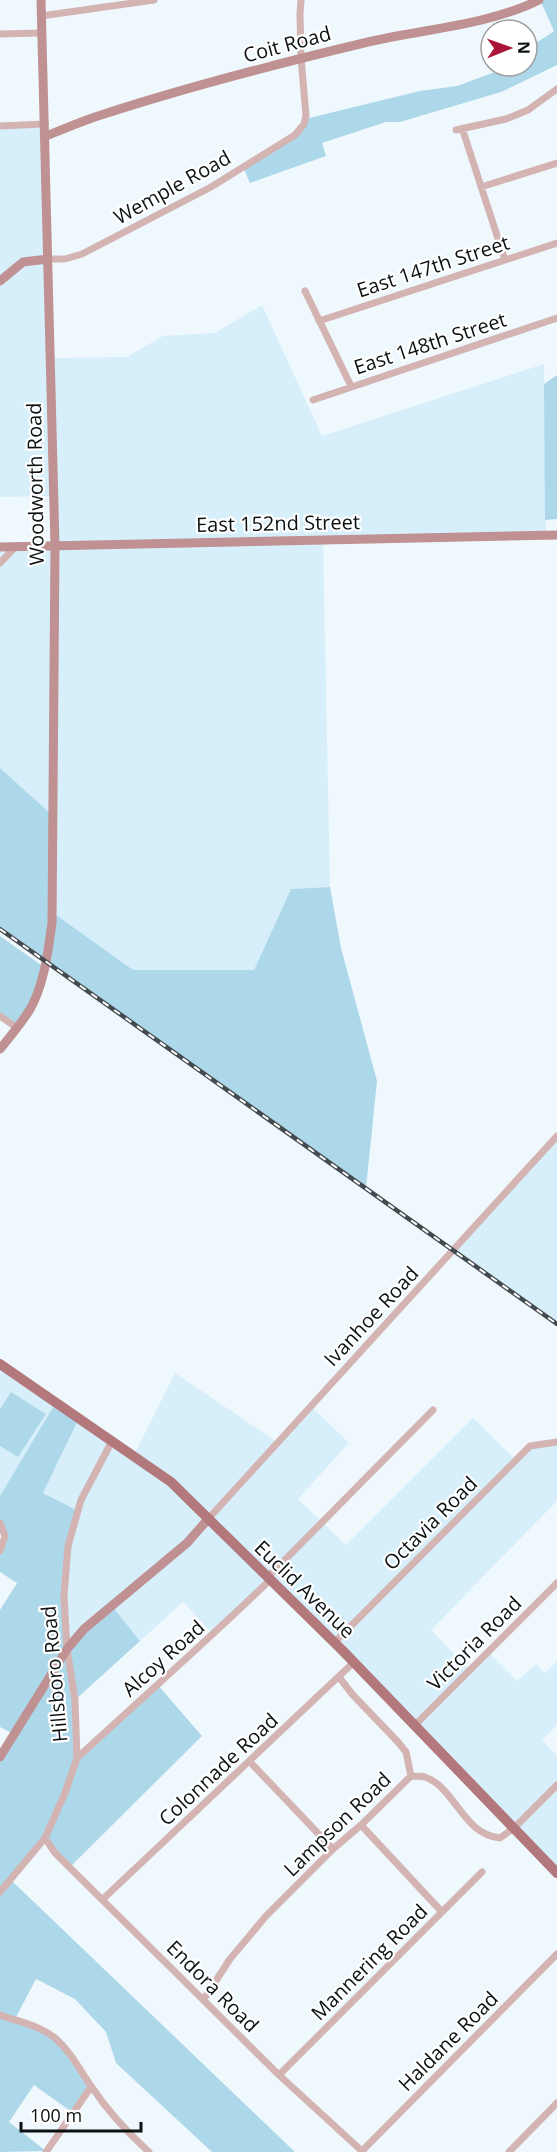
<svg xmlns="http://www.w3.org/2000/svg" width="557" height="2152" font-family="'Open Sans',sans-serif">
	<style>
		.built { fill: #d6effa }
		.green { fill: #add8ea }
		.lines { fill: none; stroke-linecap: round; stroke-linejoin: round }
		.street { stroke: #d4b3b3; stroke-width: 7 }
		.secondary { stroke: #c09192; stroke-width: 9 }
		.primary { stroke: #b2787b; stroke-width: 10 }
		.rail-casing { stroke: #444b4e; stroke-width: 4.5 }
		.rail { stroke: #fff; stroke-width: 2; stroke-dasharray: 7; stroke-linecap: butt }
		.labels { text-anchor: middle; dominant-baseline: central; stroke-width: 4.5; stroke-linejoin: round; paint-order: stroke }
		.street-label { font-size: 20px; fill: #0c1214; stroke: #fff }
	</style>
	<rect width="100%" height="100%" fill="#eff9fd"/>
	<path class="built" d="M 45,124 L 51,358 L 127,357 L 163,336 L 215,333 L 262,305 L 322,436 L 544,364 L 546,535 L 323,541 L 330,887 L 291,889 L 254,970 L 133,970 L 52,912 L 51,814 L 0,768 L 0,547 L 55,546 L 54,496 L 0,497 L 0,126 Z
		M 557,1136 L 557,1324 L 454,1250 Z
		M 0,1364 L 56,1402 L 0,1496 Z
		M 175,1373 L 277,1442 L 311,1406 L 349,1443 L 298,1499 L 346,1545 L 473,1418 L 516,1460 L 530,1446 L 557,1442 L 557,1501 L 431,1630 L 470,1670 L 488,1652 L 517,1681 L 536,1664 L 545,1673 L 557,1661 L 557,1725 L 542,1740 L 557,1756 L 557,1873 L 270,1581 L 214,1635 L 183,1602 L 140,1641 L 112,1606 L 67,1649 L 43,1493 L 79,1418 L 134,1455 Z"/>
	<path class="green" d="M 540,0 L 557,0 L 557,65 L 501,92 L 400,122 L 386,122 L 322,143 L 326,156 L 250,183 L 243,167 L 295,135 L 305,119 L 420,91 L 457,86 L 495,72 L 503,66 L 527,66 L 527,49 L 554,31 Z
		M 557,375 L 557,519 L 545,520 L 544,384 Z
		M 0,768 L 51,814 L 52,912 L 133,970 L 254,970 L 291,889 L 330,887 L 341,948 L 377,1081 L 366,1188 L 0,929 Z
		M 0,936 L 44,967 L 39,988 L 17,1028 L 0,1016 Z
		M 11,1392 L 46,1414 L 18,1457 L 0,1446 L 0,1409 Z
		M 56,1402 L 79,1418 L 43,1493 L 78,1511 L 68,1546 L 64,1596 L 67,1648 L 112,1606 L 140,1641 L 75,1700 L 77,1757 L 157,1684 L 202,1736 L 70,1867 L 45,1838 L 11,1880 L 295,2152 L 212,2152 L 116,2063 L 106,2032 L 75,1999 L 36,1979 L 15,2019 L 54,2038 L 91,2087 L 73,2113 L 34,2085 L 9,2122 L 46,2151 L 0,2152 L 0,1757 L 14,1734 L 0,1727 L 0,1610 L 17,1583 L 0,1572 L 0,1551 L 3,1543 L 0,1523 L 0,1496 Z"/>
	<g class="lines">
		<path class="street" d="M 41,16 L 154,0
			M 0,34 L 42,33
			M 0,126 L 45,124
			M 462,128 L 505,260
			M 456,130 L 506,119 L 528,110 L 557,89
			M 481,187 L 557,163
			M 48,259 L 65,259 L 82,254 L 211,187 L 295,135 L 304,124 L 306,115 L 301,58 L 300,14 L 301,0
			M 305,291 L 351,386
			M 319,321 L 557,243
			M 313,400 L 557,318
			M 0,563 L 15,547
			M 0,1016 L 17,1028
			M 209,1518 L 557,1136
			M 0,1523 L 5,1536 L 0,1551
			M 267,1578 L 433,1410
			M 335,1642 L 530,1446 L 557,1442
			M 339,1677 L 352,1694 L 398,1742 L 406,1752 L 411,1776
			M 414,1726 L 557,1583
			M 77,1758 C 141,1699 207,1641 270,1580
			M 250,1762 L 333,1849
			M 361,1825 L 442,1912
			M 45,1838 L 55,1853 L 279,2075 L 363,2152
			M 0,1892 L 45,1838 L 65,1793 L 77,1758 L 75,1700 L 67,1649 L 64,1596 L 68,1546 L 81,1500 L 112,1441
			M 103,1899 L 354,1662
			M 204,1999 L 230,1959 L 266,1916 L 333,1849 L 361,1825 L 411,1776 C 415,1776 421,1776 425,1777 C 455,1787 463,1835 500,1838 L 514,1828 L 557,1785
			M 0,2015 C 19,2022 39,2025 55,2038 C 71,2052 79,2069 91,2086 C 107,2110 128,2133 149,2152
			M 279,2075 L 482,1872
			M 362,2151 L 557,1954
			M 46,2152 L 91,2087
			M 509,2152 L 557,2103"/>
		<path class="secondary" d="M 46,136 C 64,129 82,121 101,115 C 187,87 276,64 364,43 C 421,29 487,26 539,0
			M 0,281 L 23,262 L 48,259
			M 0,547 L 557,535
			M 0,1049 C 10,1037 20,1025 29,1011 C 44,986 48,952 52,923 L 55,546 L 41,0
			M 0,1757 L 67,1649 L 84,1629 L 187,1543 L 209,1518"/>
		<path class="primary" d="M 0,1364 L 171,1482 L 343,1651 L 557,1873"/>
		<g class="rail-casing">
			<path id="rail" d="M 0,929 L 557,1324"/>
		</g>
		<use href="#rail" class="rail"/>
	</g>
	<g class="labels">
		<g class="street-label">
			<text transform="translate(287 44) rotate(-15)">Coit Road</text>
			<text transform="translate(172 187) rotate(-29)">Wemple Road</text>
			<text transform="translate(433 266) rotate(-18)">East 147th Street</text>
			<text transform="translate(430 343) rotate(-18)">East 148th Street</text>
			<text transform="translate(35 484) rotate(-91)">Woodworth Road</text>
			<text transform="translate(278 523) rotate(-1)">East 152nd Street</text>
			<text transform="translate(371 1316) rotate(-47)">Ivanhoe Road</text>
			<text transform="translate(430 1523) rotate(-45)">Octavia Road</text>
			<text transform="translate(305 1589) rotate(44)">Euclid Avenue</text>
			<text transform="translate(474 1643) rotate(-45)">Victoria Road</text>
			<text transform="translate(163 1658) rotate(-42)">Alcoy Road</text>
			<text transform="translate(54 1674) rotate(-95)">Hillsboro Road</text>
			<text transform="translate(218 1769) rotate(-43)">Colonnade Road</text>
			<text transform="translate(337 1824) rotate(-44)">Lampson Road</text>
			<text transform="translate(369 1962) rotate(-45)">Mannering Road</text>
			<text transform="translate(213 1986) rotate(45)">Endora Road</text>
			<text transform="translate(448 2041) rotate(-45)">Haldane Road</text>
		</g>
	</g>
	<g transform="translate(509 48) rotate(89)"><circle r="28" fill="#ffffff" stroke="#9ea0a1" stroke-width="1.5"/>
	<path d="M0-4.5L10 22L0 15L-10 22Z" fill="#ab1638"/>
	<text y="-9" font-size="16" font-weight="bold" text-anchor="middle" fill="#0c1214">N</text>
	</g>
	<path d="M21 2122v9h120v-9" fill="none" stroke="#0c1214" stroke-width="3"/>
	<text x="30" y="2122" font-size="18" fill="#0c1214" stroke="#ffffff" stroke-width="4.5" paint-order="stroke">100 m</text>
</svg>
